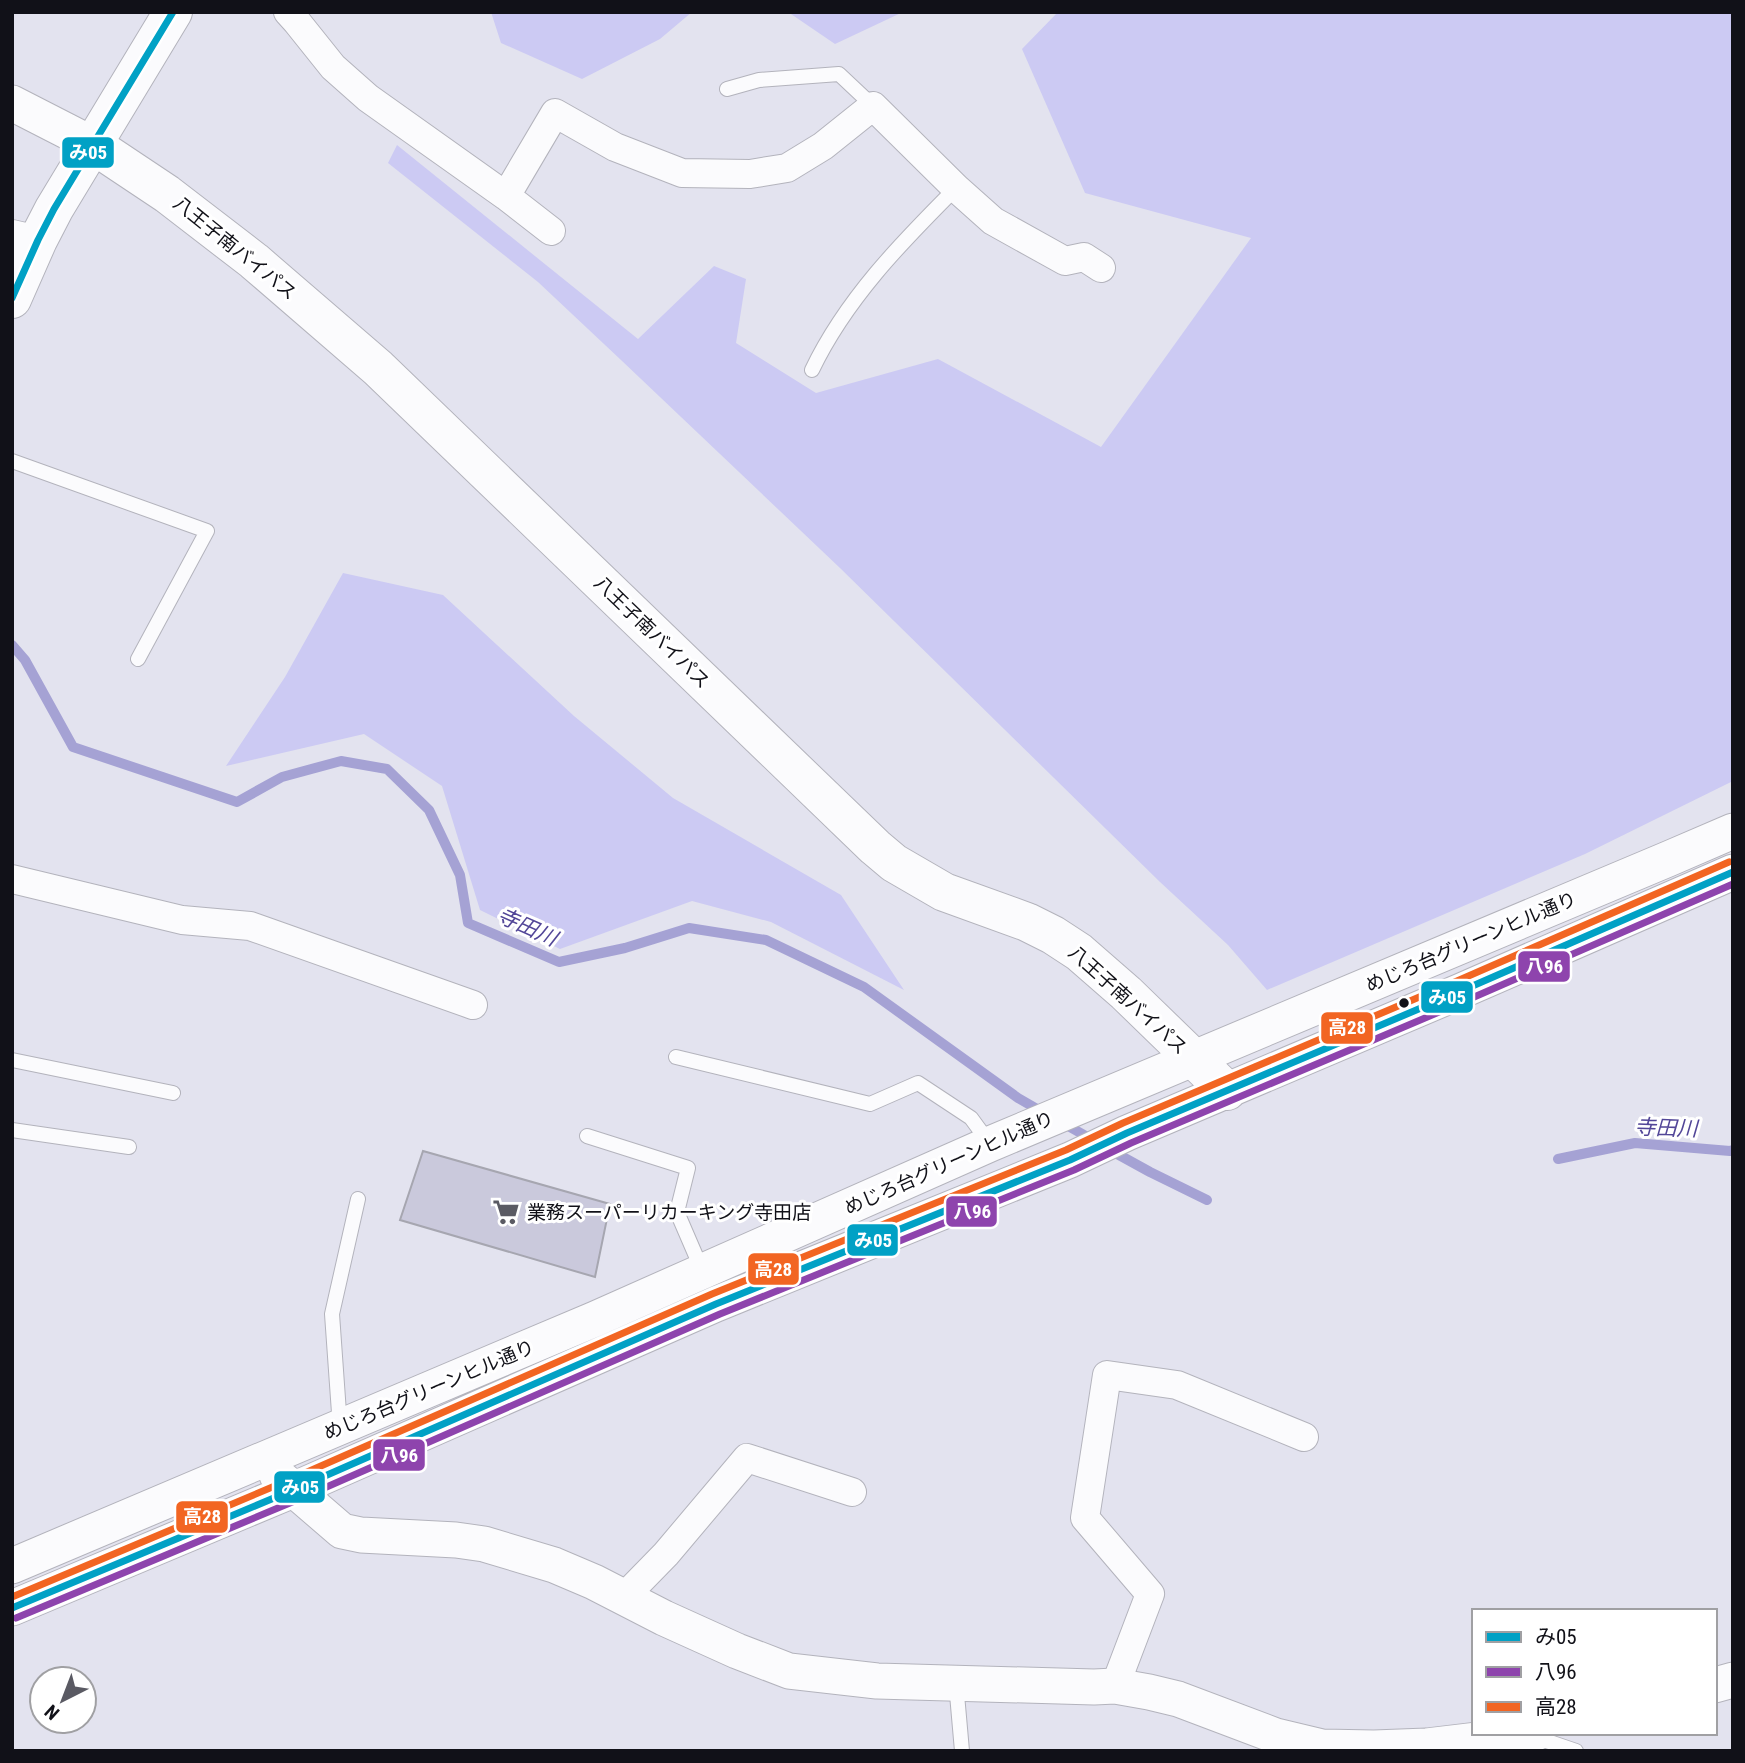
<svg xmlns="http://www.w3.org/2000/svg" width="1745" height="1763" font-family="'Roboto Condensed','Noto Sans JP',sans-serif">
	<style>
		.green { fill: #cccaf3 }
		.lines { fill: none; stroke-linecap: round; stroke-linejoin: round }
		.stream { stroke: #a5a2d4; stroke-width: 10 }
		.building { fill: #cac9dc; stroke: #a6a6b0; stroke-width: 2 }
		.service-casing { stroke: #b3b3bc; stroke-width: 16 }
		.minor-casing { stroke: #b3b3bc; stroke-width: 30 }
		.tertiary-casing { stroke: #b3b3bc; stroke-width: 37 }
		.secondary-casing { stroke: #b3b3bc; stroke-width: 40 }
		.trunk-casing { stroke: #b3b3bc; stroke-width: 40 }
		.service { stroke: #fbfbfd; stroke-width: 14 }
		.minor { stroke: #fbfbfd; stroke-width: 28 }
		.tertiary { stroke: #fbfbfd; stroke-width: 35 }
		.secondary { stroke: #fbfbfd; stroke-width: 38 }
		.trunk { stroke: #fbfbfd; stroke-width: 38 }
		.bus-1-casing { stroke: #fff; stroke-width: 12 }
		.bus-2-casing { stroke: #fff; stroke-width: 12 }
		.bus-3-casing { stroke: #fff; stroke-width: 12 }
		.bus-1 { stroke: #01a1c5; stroke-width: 7 }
		.bus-2 { stroke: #8e44ad; stroke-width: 7 }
		.bus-3 { stroke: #f26522; stroke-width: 7 }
		.bus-dot { fill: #111118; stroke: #fff; stroke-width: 2.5 }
		.labels { text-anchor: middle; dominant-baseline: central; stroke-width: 6; stroke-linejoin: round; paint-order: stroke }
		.street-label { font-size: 19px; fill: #111118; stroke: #fff }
		.poi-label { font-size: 19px; fill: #111118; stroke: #fff; text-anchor: start }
		.water-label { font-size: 21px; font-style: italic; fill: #524698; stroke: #fff }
		.line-badge { stroke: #fff; stroke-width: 2.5 }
		.badge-label { font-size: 19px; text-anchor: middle; font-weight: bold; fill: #fff }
	</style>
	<rect width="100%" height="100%" fill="#e3e3ef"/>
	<path class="green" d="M 491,12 L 692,12 L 660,39 L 582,79 L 501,43 Z
		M 788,12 L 903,12 L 835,44 Z
		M 1058,12 L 1733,12 L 1733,781 L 1585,854 L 1267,990 L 1228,945 L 1160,882 L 840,568 L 621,360 L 538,282 L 388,163 L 397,145 L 638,339 L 714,266 L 746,279 L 736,343 L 816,393 L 938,359 L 1101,447 L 1251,238 L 1085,193 L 1022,49 Z
		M 343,573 L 443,595 L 574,716 L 673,798 L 841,895 L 904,990 L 771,922 L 692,901 L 560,949 L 480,910 L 442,786 L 364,734 L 226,766 L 285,677 Z"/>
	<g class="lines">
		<path class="stream" d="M 12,645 L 25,660 L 73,747 L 237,802 L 282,777 L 341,761 L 387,769 L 429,810 L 460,875 L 468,923 L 559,962 L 625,948 L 689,928 L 766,940 L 864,987 L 1018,1098 L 1044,1113
			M 1061,1122 L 1093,1140
			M 1110,1150 L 1150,1172 L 1207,1200
			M 1558,1159 L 1635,1143 L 1730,1151 L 1733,1150"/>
	</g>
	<path class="building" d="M 423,1151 L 610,1204 L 595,1277 L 400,1220 Z"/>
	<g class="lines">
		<g class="service-casing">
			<path id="service" d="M 727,89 L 759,80 L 839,74 L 873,106
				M 812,370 C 846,299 901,243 956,188
				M 12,461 L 207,531 L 138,659
				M 676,1057 L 870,1104 L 918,1083 L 971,1118 L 990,1144
				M 12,1060 L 173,1093
				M 12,1130 L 129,1147
				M 587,1136 L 688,1168 L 677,1212 L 702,1270
				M 340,1427 L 332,1314 L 358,1199
				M 956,1683 L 962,1751
				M 1532,1736 L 1576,1751"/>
		</g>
		<g class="minor-casing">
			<path id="minor" d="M 288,12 L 297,22 L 333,67 L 368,98 L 506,196 L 551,231
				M 506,196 L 555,113 L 615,147 L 682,173 L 750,174 L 787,168 L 823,146 L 873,106 L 956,188 L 993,221 L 1065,261 L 1084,257 L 1101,268
				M 12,234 L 38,240
				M 12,879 L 182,920 L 250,926 L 473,1005
				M 624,1597 L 666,1554 L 747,1458 L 852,1492
				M 1115,1686 L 1150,1594 L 1085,1518 L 1107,1375 L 1177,1385 L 1304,1437"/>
		</g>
		<g class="tertiary-casing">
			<path id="tertiary" d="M 12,103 L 92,144
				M 277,1475 L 342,1531 L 361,1535 L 456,1540 L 484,1544 L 554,1565 L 594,1582 L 664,1618 L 737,1651 L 789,1671 L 877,1681 L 1094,1687 L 1115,1686 L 1149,1692 L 1178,1699 L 1276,1736 L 1322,1747 L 1374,1748 L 1427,1746 L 1536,1733
				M 12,1566 L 595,1319 L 990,1144 L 1668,859 L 1733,831
				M 12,1608 L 293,1490 L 716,1304 L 1070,1160 L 1127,1133 L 1461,991 L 1733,872
				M 1715,1685 L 1733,1680"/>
		</g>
		<g class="secondary-casing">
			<path id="secondary" d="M 12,299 L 38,240 L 54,209 L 173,12"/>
		</g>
		<g class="trunk-casing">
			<path id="trunk" d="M 92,144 L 167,194 L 254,261 L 378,368 L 875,847 L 894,863 L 944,892 L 1027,922 L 1053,935 L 1079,952 L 1126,993 L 1227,1091"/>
		</g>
		<use href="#service" class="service"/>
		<use href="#minor" class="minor"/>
		<use href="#tertiary" class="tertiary"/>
		<use href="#secondary" class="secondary"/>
		<use href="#trunk" class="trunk"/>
		<g class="bus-1-casing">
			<path id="bus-1" d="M 12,298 L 38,240 L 54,209 L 173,12
				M 12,1608 L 293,1490 L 716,1304 L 1070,1160 L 1127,1133 L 1461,991 L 1733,872"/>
		</g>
		<g class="bus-2-casing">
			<path id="bus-2" d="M 16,1618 L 297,1500 L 720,1314 L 1074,1170 L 1131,1143 L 1465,1001 L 1733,884"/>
		</g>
		<g class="bus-3-casing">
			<path id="bus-3" d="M 12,1597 L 289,1480 L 712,1294 L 1066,1150 L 1123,1123 L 1457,981 L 1729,862"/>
		</g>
		<use href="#bus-1" class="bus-1"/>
		<use href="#bus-2" class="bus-2"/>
		<use href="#bus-3" class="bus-3"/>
	</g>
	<defs>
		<g id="supermarket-bare" transform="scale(2.1)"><path d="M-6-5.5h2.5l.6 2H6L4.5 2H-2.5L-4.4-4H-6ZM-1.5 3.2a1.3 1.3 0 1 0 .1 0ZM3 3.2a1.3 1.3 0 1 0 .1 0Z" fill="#5a5a63" stroke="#fff" stroke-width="2.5" paint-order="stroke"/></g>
	</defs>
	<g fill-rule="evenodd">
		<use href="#supermarket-bare" x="506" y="1212"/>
	</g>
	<circle class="bus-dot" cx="1404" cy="1003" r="6"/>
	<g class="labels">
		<g class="street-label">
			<text transform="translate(235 248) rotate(39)">八王子南バイパス</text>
			<text transform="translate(652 632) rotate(44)">八王子南バイパス</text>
			<text transform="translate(1471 942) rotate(-23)">めじろ台グリーンヒル通り</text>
			<text transform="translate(1128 1000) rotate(42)">八王子南バイパス</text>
			<text transform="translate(949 1163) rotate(-24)">めじろ台グリーンヒル通り</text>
			<text transform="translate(429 1390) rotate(-23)">めじろ台グリーンヒル通り</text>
		</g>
		<g class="poi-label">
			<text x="527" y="1212">業務スーパーリカーキング寺田店</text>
		</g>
		<g class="water-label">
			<text transform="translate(527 927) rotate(24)">寺田川</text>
			<text transform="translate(1666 1128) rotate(2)">寺田川</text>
		</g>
	</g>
	<g class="line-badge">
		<rect x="61" y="136" width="54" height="33" rx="7" fill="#01a1c5"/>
		<rect x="1517" y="950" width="54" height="33" rx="7" fill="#8e44ad"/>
		<rect x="1420" y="980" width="54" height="34" rx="7" fill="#01a1c5"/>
		<rect x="1320" y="1011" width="54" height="34" rx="7" fill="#f26522"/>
		<rect x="945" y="1195" width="53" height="33" rx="7" fill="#8e44ad"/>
		<rect x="846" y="1223" width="53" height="34" rx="7" fill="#01a1c5"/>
		<rect x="747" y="1252" width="53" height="34" rx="7" fill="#f26522"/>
		<rect x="372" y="1438" width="54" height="34" rx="7" fill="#8e44ad"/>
		<rect x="273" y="1470" width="53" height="34" rx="7" fill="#01a1c5"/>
		<rect x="175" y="1500" width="54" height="34" rx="7" fill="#f26522"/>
	</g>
	<g class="badge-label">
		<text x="88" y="159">み05</text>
		<text x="1544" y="973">八96</text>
		<text x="1447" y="1004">み05</text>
		<text x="1347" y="1034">高28</text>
		<text x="972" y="1218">八96</text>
		<text x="873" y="1247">み05</text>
		<text x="773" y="1276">高28</text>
		<text x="399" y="1462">八96</text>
		<text x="300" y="1494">み05</text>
		<text x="202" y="1523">高28</text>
	</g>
	<rect width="1745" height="1763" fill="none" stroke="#111118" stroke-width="28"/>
	<rect x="1472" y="1609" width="245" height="126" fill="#ffffff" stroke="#a0a0a3" stroke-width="2"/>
	<rect x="1486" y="1632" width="35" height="10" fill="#01a1c5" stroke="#a0a0a3" stroke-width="2"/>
	<text x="1535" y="1644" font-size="21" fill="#111118">み05</text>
	<rect x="1486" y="1667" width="35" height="10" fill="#8e44ad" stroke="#a0a0a3" stroke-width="2"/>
	<text x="1535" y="1679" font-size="21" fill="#111118">八96</text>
	<rect x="1486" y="1702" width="35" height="10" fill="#f26522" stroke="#a0a0a3" stroke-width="2"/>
	<text x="1535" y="1714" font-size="21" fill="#111118">高28</text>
	<g transform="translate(63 1700) rotate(222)"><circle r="33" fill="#ffffff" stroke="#a0a0a3" stroke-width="2"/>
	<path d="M0-5L12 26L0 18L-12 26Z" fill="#5a5a63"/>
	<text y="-10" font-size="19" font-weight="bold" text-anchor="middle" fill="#111118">N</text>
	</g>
</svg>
